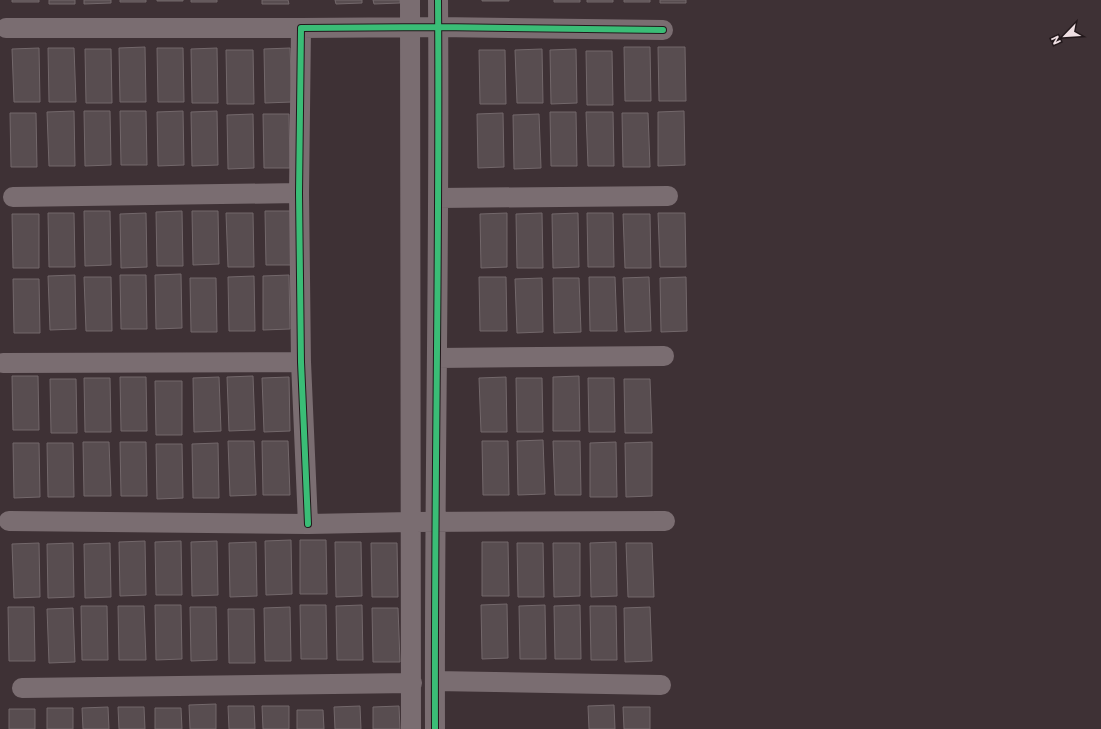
<svg xmlns="http://www.w3.org/2000/svg" width="1101" height="729" font-family="Commissioner,sans-serif">
	<style>
		.building { fill: #584d50; stroke: #73686b }
		.lines { fill: none; stroke-linecap: round; stroke-linejoin: round }
		.minor { stroke: #7a6d71; stroke-width: 20 }
		.cycleway-casing { stroke: #22181b; stroke-width: 8 }
		.cycleway { stroke: #3abd76; stroke-width: 6 }
	</style>
	<rect width="100%" height="100%" fill="#3e3135"/>
	<path class="building" d="M 12,0 L 39,0 L 39,2 L 12,2 Z
		M 49,0 L 75,0 L 75,4 L 49,4 Z
		M 84,0 L 111,0 L 111,3 L 84,4 Z
		M 120,0 L 146,0 L 146,2 L 120,2 Z
		M 157,0 L 183,0 L 183,1 L 157,1 Z
		M 191,0 L 217,0 L 217,2 L 191,2 Z
		M 262,0 L 288,0 L 289,4 L 262,4 Z
		M 335,0 L 362,0 L 362,3 L 336,4 Z
		M 373,0 L 400,0 L 400,3 L 374,4 Z
		M 482,0 L 509,0 L 509,1 L 482,1 Z
		M 554,0 L 580,0 L 580,2 L 554,2 Z
		M 587,0 L 613,0 L 613,2 L 587,2 Z
		M 624,0 L 650,0 L 650,2 L 624,2 Z
		M 660,0 L 686,0 L 686,3 L 660,3 Z
		M 145,47 L 146,102 L 120,102 L 119,48 Z
		M 624,47 L 650,47 L 651,101 L 625,101 Z
		M 658,47 L 685,47 L 686,101 L 659,101 Z
		M 39,48 L 40,102 L 14,102 L 12,49 Z
		M 48,48 L 74,48 L 76,102 L 49,102 Z
		M 157,48 L 183,48 L 184,102 L 158,102 Z
		M 217,48 L 218,103 L 192,103 L 191,49 Z
		M 290,48 L 292,102 L 265,103 L 264,49 Z
		M 85,49 L 111,49 L 112,103 L 86,103 Z
		M 542,49 L 543,103 L 517,103 L 515,50 Z
		M 576,49 L 577,103 L 551,104 L 550,50 Z
		M 226,50 L 253,50 L 254,104 L 227,104 Z
		M 479,50 L 505,50 L 506,104 L 480,104 Z
		M 586,51 L 612,51 L 613,105 L 587,105 Z
		M 74,111 L 75,166 L 49,166 L 47,112 Z
		M 84,111 L 110,111 L 111,165 L 85,166 Z
		M 120,111 L 146,111 L 147,165 L 121,165 Z
		M 183,111 L 184,165 L 158,166 L 157,112 Z
		M 217,111 L 218,165 L 192,166 L 191,112 Z
		M 684,111 L 685,165 L 658,166 L 658,112 Z
		M 550,112 L 576,112 L 577,166 L 551,166 Z
		M 586,112 L 613,112 L 614,166 L 588,166 Z
		M 10,113 L 36,113 L 37,167 L 11,167 Z
		M 503,113 L 504,167 L 478,168 L 477,114 Z
		M 622,113 L 648,113 L 650,167 L 623,167 Z
		M 253,114 L 254,168 L 228,169 L 227,115 Z
		M 263,114 L 289,114 L 290,168 L 264,168 Z
		M 539,114 L 541,168 L 514,169 L 513,115 Z
		M 84,211 L 110,211 L 111,265 L 85,266 Z
		M 182,211 L 183,266 L 157,266 L 156,212 Z
		M 192,211 L 218,211 L 219,264 L 193,265 Z
		M 265,211 L 291,211 L 292,265 L 266,265 Z
		M 48,213 L 74,213 L 75,267 L 49,267 Z
		M 146,213 L 147,267 L 121,268 L 120,214 Z
		M 226,213 L 253,213 L 254,267 L 228,267 Z
		M 507,213 L 507,267 L 481,268 L 480,214 Z
		M 542,213 L 543,268 L 517,268 L 516,214 Z
		M 578,213 L 579,267 L 553,268 L 552,214 Z
		M 587,213 L 613,213 L 614,267 L 588,267 Z
		M 658,213 L 685,213 L 686,267 L 660,267 Z
		M 12,214 L 39,214 L 39,268 L 13,268 Z
		M 623,214 L 650,214 L 651,268 L 625,268 Z
		M 181,274 L 182,328 L 156,329 L 155,275 Z
		M 75,275 L 76,329 L 50,330 L 48,276 Z
		M 120,275 L 146,275 L 147,329 L 121,329 Z
		M 289,275 L 290,329 L 263,330 L 263,276 Z
		M 254,276 L 255,331 L 229,331 L 228,277 Z
		M 84,277 L 111,277 L 112,331 L 86,331 Z
		M 479,277 L 506,277 L 507,331 L 480,331 Z
		M 589,277 L 615,277 L 617,331 L 590,331 Z
		M 649,277 L 651,331 L 625,332 L 623,278 Z
		M 686,277 L 687,331 L 661,332 L 660,278 Z
		M 190,278 L 216,278 L 217,332 L 191,332 Z
		M 542,278 L 543,332 L 517,333 L 515,279 Z
		M 553,278 L 579,278 L 581,332 L 554,333 Z
		M 13,279 L 39,279 L 40,333 L 14,333 Z
		M 12,376 L 38,376 L 39,430 L 13,430 Z
		M 253,376 L 255,430 L 229,431 L 227,377 Z
		M 579,376 L 580,431 L 553,431 L 553,377 Z
		M 120,377 L 146,377 L 147,431 L 121,431 Z
		M 219,377 L 221,431 L 194,432 L 193,378 Z
		M 289,377 L 290,431 L 264,432 L 262,378 Z
		M 506,377 L 507,432 L 481,432 L 479,378 Z
		M 84,378 L 110,378 L 111,432 L 85,432 Z
		M 516,378 L 542,378 L 543,432 L 517,432 Z
		M 588,378 L 614,378 L 615,432 L 589,432 Z
		M 50,379 L 76,379 L 77,433 L 51,433 Z
		M 624,379 L 650,379 L 652,433 L 625,433 Z
		M 155,381 L 182,381 L 182,435 L 156,435 Z
		M 543,440 L 545,494 L 518,495 L 517,441 Z
		M 228,441 L 254,441 L 256,495 L 230,496 Z
		M 262,441 L 288,441 L 290,495 L 263,495 Z
		M 482,441 L 508,441 L 509,495 L 483,495 Z
		M 553,441 L 580,441 L 581,495 L 555,495 Z
		M 83,442 L 109,442 L 111,496 L 84,496 Z
		M 120,442 L 146,442 L 147,496 L 121,496 Z
		M 616,442 L 617,497 L 590,497 L 590,443 Z
		M 652,442 L 652,496 L 626,497 L 625,443 Z
		M 13,443 L 39,443 L 40,497 L 14,498 Z
		M 47,443 L 73,443 L 74,497 L 48,497 Z
		M 218,443 L 219,498 L 193,498 L 192,444 Z
		M 156,444 L 182,444 L 183,498 L 157,499 Z
		M 291,540 L 292,594 L 266,595 L 265,541 Z
		M 300,540 L 326,540 L 327,594 L 300,594 Z
		M 145,541 L 146,595 L 120,596 L 119,542 Z
		M 181,541 L 182,595 L 156,595 L 155,542 Z
		M 217,541 L 218,595 L 192,596 L 191,542 Z
		M 256,542 L 257,596 L 230,597 L 229,543 Z
		M 335,542 L 361,542 L 362,596 L 336,597 Z
		M 482,542 L 508,542 L 509,596 L 482,596 Z
		M 616,542 L 617,596 L 591,597 L 590,543 Z
		M 39,543 L 40,597 L 14,598 L 12,544 Z
		M 73,543 L 74,597 L 48,598 L 47,544 Z
		M 110,543 L 111,597 L 85,598 L 84,544 Z
		M 371,543 L 397,543 L 398,597 L 372,597 Z
		M 517,543 L 543,543 L 544,597 L 518,597 Z
		M 553,543 L 580,543 L 580,596 L 554,597 Z
		M 626,543 L 652,543 L 654,597 L 628,597 Z
		M 507,604 L 508,658 L 482,659 L 481,605 Z
		M 155,605 L 181,605 L 182,659 L 156,660 Z
		M 300,605 L 326,605 L 327,659 L 301,659 Z
		M 362,605 L 363,660 L 337,660 L 336,606 Z
		M 545,605 L 546,659 L 520,659 L 519,606 Z
		M 580,605 L 581,659 L 555,659 L 554,606 Z
		M 81,606 L 107,606 L 108,660 L 82,660 Z
		M 118,606 L 144,606 L 146,660 L 119,660 Z
		M 590,606 L 616,606 L 617,660 L 591,660 Z
		M 8,607 L 34,607 L 35,661 L 9,661 Z
		M 190,607 L 216,607 L 217,660 L 191,661 Z
		M 290,607 L 291,661 L 265,661 L 264,608 Z
		M 650,607 L 652,661 L 625,662 L 624,608 Z
		M 73,608 L 75,662 L 49,663 L 47,609 Z
		M 372,608 L 398,608 L 400,662 L 373,662 Z
		M 228,609 L 254,609 L 255,663 L 229,663 Z
		M 216,704 L 216,729 L 190,729 L 189,705 Z
		M 614,705 L 615,729 L 589,729 L 588,706 Z
		M 228,706 L 254,706 L 255,729 L 229,729 Z
		M 262,706 L 289,706 L 289,729 L 263,729 Z
		M 360,706 L 361,729 L 335,729 L 334,707 Z
		M 399,706 L 400,729 L 373,729 L 373,707 Z
		M 108,707 L 109,729 L 83,729 L 82,708 Z
		M 118,707 L 144,707 L 145,729 L 119,729 Z
		M 623,707 L 650,707 L 650,729 L 624,729 Z
		M 47,708 L 73,708 L 73,729 L 47,729 Z
		M 155,708 L 181,708 L 182,729 L 155,729 Z
		M 9,709 L 35,709 L 35,729 L 9,729 Z
		M 297,710 L 323,710 L 324,729 L 297,729 Z"/>
	<g class="lines">
		<path class="minor" d="M 410,0 L 411,729
			M 6,28 L 301,28
			M 13,197 L 299,193
			M 438,198 L 668,196
			M 437,358 L 664,356
			M 3,363 L 301,362
			M 9,521 L 308,524 L 411,522 L 665,521
			M 308,524 L 301,362 L 299,193 L 301,28 L 438,27 L 663,30
			M 435,681 L 661,685
			M 22,688 L 412,683
			M 435,729 C 434,486 440,243 438,0"/>
		<g class="cycleway-casing">
			<path id="cycleway" d="M 308,524 L 301,362 L 299,193 L 301,28 L 438,27 L 663,30
				M 435,729 C 434,486 440,243 438,0"/>
		</g>
		<use href="#cycleway" class="cycleway"/>
	</g>
	<g transform="translate(1065 36) rotate(245)" stroke="#22181b" stroke-width="3" paint-order="stroke">
	<path d="M0-3L7 15L0 10L-7 15Z" fill="#efdfe3"/>
	<text y="-6" font-size="11" font-weight="bold" text-anchor="middle" fill="#efdfe3">N</text>
	</g>
</svg>
